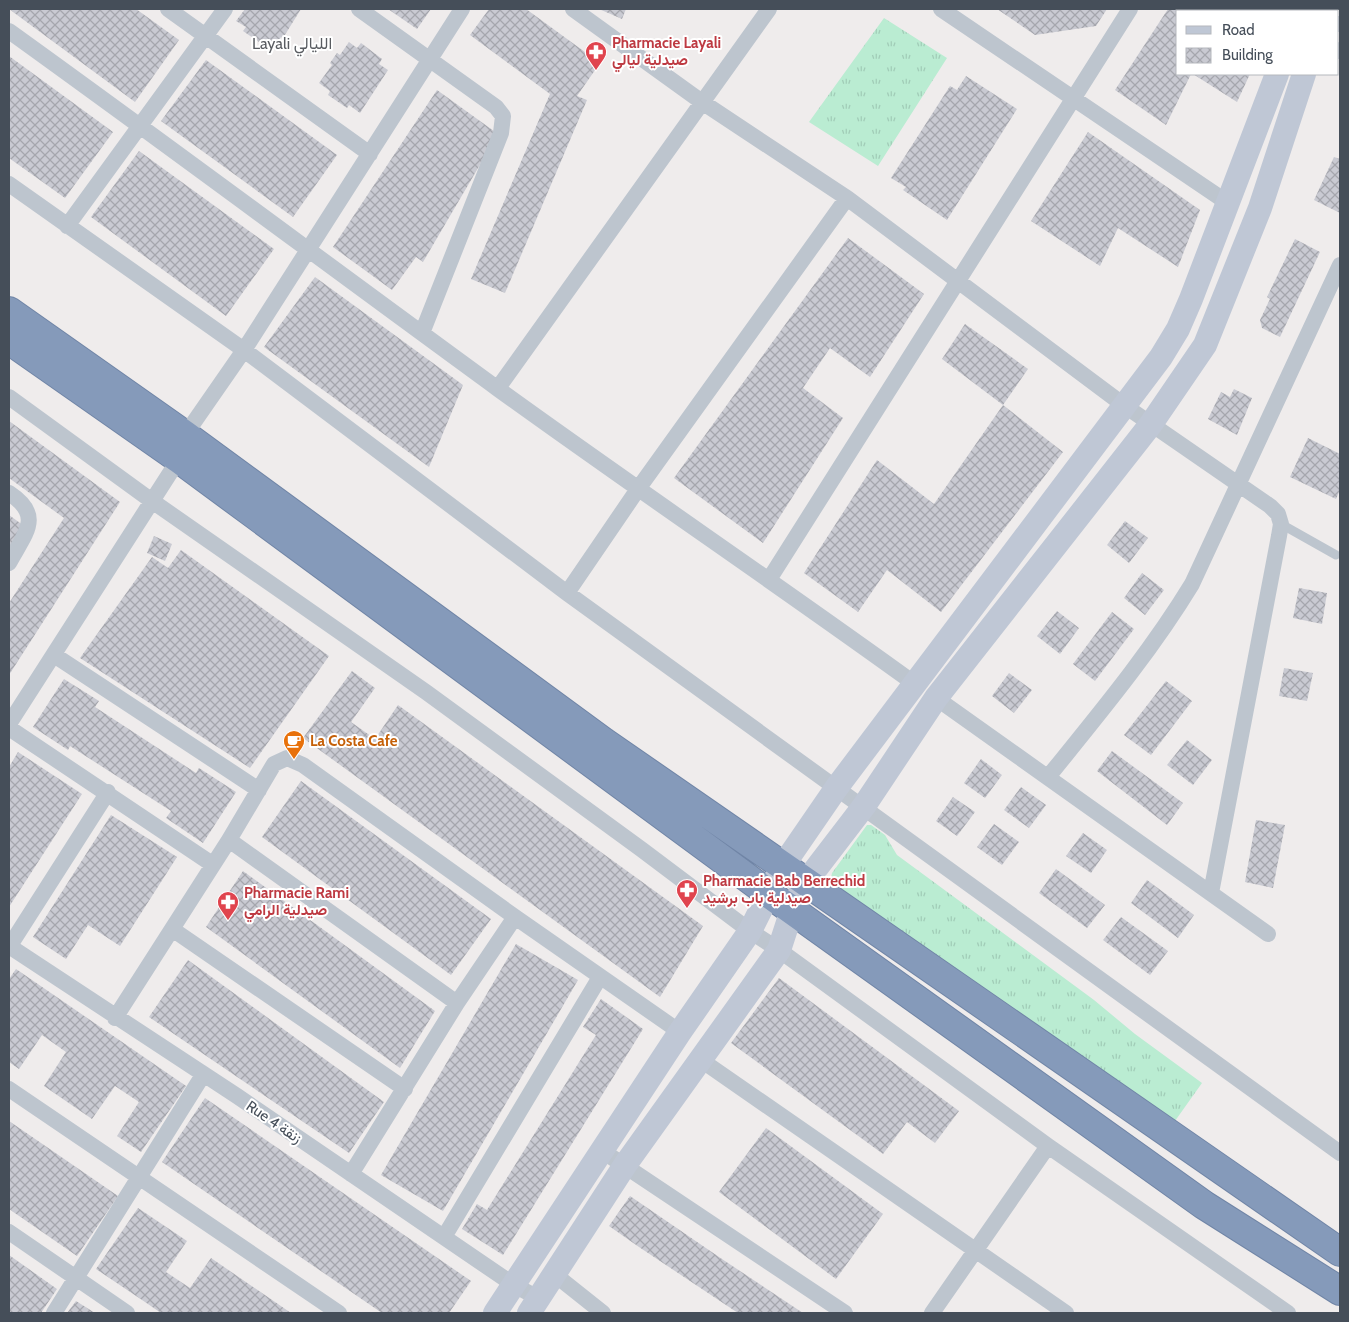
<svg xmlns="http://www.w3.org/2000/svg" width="1349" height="1322" font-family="Cabin,Vazirmatn,sans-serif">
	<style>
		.grass { fill: url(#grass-tufts) }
		.building { fill: url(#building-cross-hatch) }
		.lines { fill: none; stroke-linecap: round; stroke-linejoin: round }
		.highway-casing { stroke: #7085a6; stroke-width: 30 }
		.lane { stroke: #bdc5ce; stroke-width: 9 }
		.street { stroke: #bdc5ce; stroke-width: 16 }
		.secondary { stroke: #bfc7d5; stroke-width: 24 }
		.highway { stroke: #859aba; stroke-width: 28 }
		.labels { text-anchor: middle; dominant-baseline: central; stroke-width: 4; stroke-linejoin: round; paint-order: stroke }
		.health-label { font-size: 15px; font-weight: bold; fill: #be3a42; stroke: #fff; text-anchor: start }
		.food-label { font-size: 15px; font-weight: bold; fill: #c56008; stroke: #fff; text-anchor: start }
		.street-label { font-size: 15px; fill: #454e59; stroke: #fff }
		.neighbourhood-label { font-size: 16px; fill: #595c61; stroke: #fff }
	</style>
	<defs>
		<pattern id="grass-tufts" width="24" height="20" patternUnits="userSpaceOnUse" patternTransform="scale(1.25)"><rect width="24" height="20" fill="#baecd2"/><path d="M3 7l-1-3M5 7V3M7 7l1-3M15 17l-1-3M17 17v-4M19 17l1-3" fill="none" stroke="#a1ccb7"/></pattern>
		<pattern id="building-cross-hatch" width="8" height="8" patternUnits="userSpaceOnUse" patternTransform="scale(1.25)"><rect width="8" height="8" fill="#c9cad2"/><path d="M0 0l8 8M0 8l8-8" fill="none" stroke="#a5a6ad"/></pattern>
	</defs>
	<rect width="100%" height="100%" fill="#efecec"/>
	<path class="grass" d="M 884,18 L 947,58 L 878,166 L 809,122 Z
		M 867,825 L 871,825 L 885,835 L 897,855 L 1094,1000 L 1135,1034 L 1202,1083 L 1170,1128 L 830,884 L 832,873 Z"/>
	<path class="building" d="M 9,9 L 136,9 L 179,40 L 135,102 Z
		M 245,9 L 301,9 L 283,38 L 281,37 L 273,48 L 265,41 L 262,44 L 243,31 L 246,27 L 236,21 Z
		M 388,9 L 431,9 L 417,29 Z
		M 489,9 L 526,9 L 600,63 L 577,96 L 587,100 L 505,293 L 471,279 L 550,94 L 470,35 Z
		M 599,9 L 626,9 L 622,19 Z
		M 997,9 L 1107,9 L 1096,26 L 1035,35 Z
		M 1168,9 L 1268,9 L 1269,11 L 1178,11 L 1178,74 L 1191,74 L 1166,125 L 1115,90 Z
		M 349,42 L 357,48 L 361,43 L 382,59 L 379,64 L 388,70 L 360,113 L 349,105 L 347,108 L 328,95 L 330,91 L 319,83 L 332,65 L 330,63 L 337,53 L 340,55 Z
		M 9,56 L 113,132 L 65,198 L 9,158 Z
		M 206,60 L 337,155 L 293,217 L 161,121 Z
		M 1193,74 L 1250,74 L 1237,102 Z
		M 966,76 L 1017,109 L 947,220 L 903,190 L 906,187 L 891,178 L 950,86 L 957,90 Z
		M 437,90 L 498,134 L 423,262 L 416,257 L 392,290 L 333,247 Z
		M 1088,132 L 1200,210 L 1178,267 L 1118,228 L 1100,266 L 1031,221 Z
		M 139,151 L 274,249 L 226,316 L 91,217 Z
		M 1334,157 L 1340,159 L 1340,213 L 1314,200 Z
		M 848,238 L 924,294 L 870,377 L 830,348 L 803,388 L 843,418 L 763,543 L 674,478 Z
		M 1295,239 L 1320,252 L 1280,337 L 1262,328 L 1260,320 L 1270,299 L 1267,297 Z
		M 315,277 L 463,385 L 429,467 L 264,347 Z
		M 965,324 L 1028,369 L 1003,405 L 1063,452 L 941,612 L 887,570 L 858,612 L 804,573 L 877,460 L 934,504 L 1003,405 L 942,359 Z
		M 1234,389 L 1252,398 L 1237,435 L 1208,419 L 1221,392 L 1230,397 Z
		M 9,421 L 120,502 L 9,675 L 9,603 L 64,518 L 9,478 Z
		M 1308,438 L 1340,454 L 1340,490 L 1336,499 L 1290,477 Z
		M 9,515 L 27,528 L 9,555 Z
		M 1125,521 L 1148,538 L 1129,563 L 1107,545 Z
		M 154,536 L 172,544 L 165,561 L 147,553 Z
		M 181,550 L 329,656 L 250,768 L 80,658 L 152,557 L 168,568 Z
		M 1142,573 L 1164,590 L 1145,615 L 1124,598 Z
		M 1299,588 L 1327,593 L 1322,624 L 1293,618 Z
		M 1057,611 L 1079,628 L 1060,654 L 1037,636 Z
		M 1112,612 L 1134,629 L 1095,681 L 1073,664 Z
		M 1284,668 L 1313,673 L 1307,701 L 1279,696 Z
		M 352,671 L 375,688 L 351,722 L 375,739 L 398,705 L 703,926 L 660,997 L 303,738 Z
		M 1009,673 L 1032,690 L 1014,713 L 992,696 Z
		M 64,679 L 99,701 L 95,707 L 196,773 L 199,768 L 236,792 L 203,843 L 166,818 L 171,811 L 70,746 L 68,750 L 33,727 Z
		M 1166,681 L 1192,701 L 1151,755 L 1124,735 Z
		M 1187,740 L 1212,760 L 1193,785 L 1167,765 Z
		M 1112,751 L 1183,803 L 1167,825 L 1097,771 Z
		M 18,752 L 82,794 L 9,907 L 9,767 Z
		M 981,759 L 1002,775 L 985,798 L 964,783 Z
		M 301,781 L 491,919 L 451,975 L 262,837 Z
		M 1021,787 L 1046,805 L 1029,828 L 1004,810 Z
		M 953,797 L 975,812 L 957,836 L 936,821 Z
		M 111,815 L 177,857 L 120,946 L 88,925 L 66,959 L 33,937 Z
		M 1256,820 L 1285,825 L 1273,888 L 1245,882 Z
		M 994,824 L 1019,842 L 1002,865 L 977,847 Z
		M 1083,833 L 1107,850 L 1091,873 L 1066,856 Z
		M 1056,869 L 1105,905 L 1087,928 L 1039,893 Z
		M 243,871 L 435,1011 L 400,1068 L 206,927 Z
		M 1147,880 L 1194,915 L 1178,938 L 1131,903 Z
		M 1121,917 L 1168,951 L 1150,975 L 1103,940 Z
		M 516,944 L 578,980 L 443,1211 L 381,1175 Z
		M 188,960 L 384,1102 L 349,1153 L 149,1017 Z
		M 16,969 L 186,1086 L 141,1152 L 117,1136 L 139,1102 L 115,1086 L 92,1119 L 44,1086 L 66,1052 L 42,1035 L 19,1069 L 9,1062 L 9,979 Z
		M 779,978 L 959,1111 L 935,1143 L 907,1122 L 883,1154 L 731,1043 Z
		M 601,999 L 643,1029 L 503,1255 L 462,1229 L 477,1204 L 487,1210 L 596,1035 L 583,1027 Z
		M 205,1098 L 471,1281 L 449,1313 L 382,1313 L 162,1162 Z
		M 9,1121 L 118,1196 L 77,1256 L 9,1209 Z
		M 766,1128 L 883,1214 L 836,1279 L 719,1192 Z
		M 630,1196 L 719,1257 L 803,1313 L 738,1313 L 639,1247 L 609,1226 Z
		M 138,1208 L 187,1241 L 166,1272 L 190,1288 L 211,1258 L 291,1313 L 161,1313 L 145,1302 L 96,1269 Z
		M 9,1255 L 57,1289 L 41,1313 L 9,1313 Z
		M 76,1301 L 95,1313 L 67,1313 Z"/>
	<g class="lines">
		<g class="highway-casing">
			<path id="highway" d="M 9,311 L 185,435 L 604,742 L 1340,1252
				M 9,340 L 179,459 L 768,893 L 1204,1205 L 1340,1291"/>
		</g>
		<path class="lane" d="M 1281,524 L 1336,555"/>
		<path class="street" d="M 168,9 L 370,154
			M 359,9 L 496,107 L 503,116 L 501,133 L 422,333
			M 573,9 L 702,102 L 847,198 L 1125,406 L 1270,506 L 1278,514 L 1281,524 L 1279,536 L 1211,893
			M 941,9 L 1228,203
			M 1338,24 L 1340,24
			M 9,31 C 173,149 335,270 498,389 C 636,489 777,584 915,684
			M 1338,51 L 1340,50
			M 9,184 L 244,350 L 567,593 L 1340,1153
			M 67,226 L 225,9
			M 498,388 L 769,9
			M 9,397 L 152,501 L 426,692 L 641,849 L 750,931 L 779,950 L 1048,1146 L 1288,1313
			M 9,493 C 44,516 25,533 9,563
			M 770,578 L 1130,9
			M 567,593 L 638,489 L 847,198
			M 54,655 L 259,790
			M 936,698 L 1268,934
			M 9,724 L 179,459 L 185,435 L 244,350 L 462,9
			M 9,728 L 212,864
			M 1048,777 C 1098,715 1150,653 1192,584 L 1340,265
			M 229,840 L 457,1003
			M 172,929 L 405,1089
			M 9,946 L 237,1096 L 514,1285 L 538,1298
			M 9,947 L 108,792
			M 115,1018 L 229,840 L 274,764 L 287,758 L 303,765 L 515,917 L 680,1032
			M 701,1060 L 1066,1313
			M 9,1089 L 339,1313
			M 601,1150 L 845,1313
			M 351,1174 L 457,1003 L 515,917
			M 9,1232 L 127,1313
			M 444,1237 L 600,977
			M 554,1274 L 603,1313
			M 54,1313 L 203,1075
			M 932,1313 L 1048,1146"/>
		<path class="secondary" d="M 1314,9 L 1315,11
			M 1290,11 L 1290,9
			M 495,1313 L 680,1032 L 750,931 L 782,867 L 837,787 L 1161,357 L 1178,329 L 1191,299 L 1277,74
			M 529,1313 L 625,1165 L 779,950 L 792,910 L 805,883 L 864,806 L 936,698 L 1151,424 L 1205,345 L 1260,208 L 1304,74"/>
		<use href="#highway" class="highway"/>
	</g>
	<defs>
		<g id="pharmacy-pin" transform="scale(1.125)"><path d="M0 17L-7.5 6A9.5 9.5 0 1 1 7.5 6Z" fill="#e0444e" stroke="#fff"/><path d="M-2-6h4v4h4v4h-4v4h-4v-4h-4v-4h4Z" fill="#fff"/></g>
		<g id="cafe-pin" transform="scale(1.125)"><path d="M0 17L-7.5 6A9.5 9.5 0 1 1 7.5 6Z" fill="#e8710a" stroke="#fff"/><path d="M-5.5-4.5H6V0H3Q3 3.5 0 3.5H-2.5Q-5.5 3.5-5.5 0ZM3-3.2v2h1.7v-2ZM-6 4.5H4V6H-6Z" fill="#fff"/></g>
	</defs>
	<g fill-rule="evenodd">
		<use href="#pharmacy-pin" x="596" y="52"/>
		<use href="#cafe-pin" x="294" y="741"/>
		<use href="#pharmacy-pin" x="687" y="890"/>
		<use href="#pharmacy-pin" x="228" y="902"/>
	</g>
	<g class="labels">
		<g class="health-label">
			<text x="612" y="43">Pharmacie Layali<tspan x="612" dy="17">صيدلية ليالي</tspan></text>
			<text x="703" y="881">Pharmacie Bab Berrechid<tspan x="703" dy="17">صيدلية باب برشيد</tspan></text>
			<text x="244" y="893">Pharmacie Rami<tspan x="244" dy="17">صيدلية الرامي</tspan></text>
		</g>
		<g class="food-label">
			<text x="310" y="741">La Costa Cafe</text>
		</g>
		<g class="street-label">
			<text transform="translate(274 1122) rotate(34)">Rue 4 زنقة</text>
		</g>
		<g class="neighbourhood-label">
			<text x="292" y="43">Layali الليالي</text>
		</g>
	</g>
	<rect width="1349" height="1322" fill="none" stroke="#454e59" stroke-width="20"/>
	<rect x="1176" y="10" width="162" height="65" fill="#ffffff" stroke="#b5b8bd"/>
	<rect x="1186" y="26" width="25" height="8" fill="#bfc7d5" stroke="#b5b8bd"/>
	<text x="1222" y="35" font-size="15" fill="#454e59">Road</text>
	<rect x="1186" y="48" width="25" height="15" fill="url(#building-cross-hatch)" stroke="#b5b8bd"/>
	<text x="1222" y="60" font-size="15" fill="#454e59">Building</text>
</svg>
